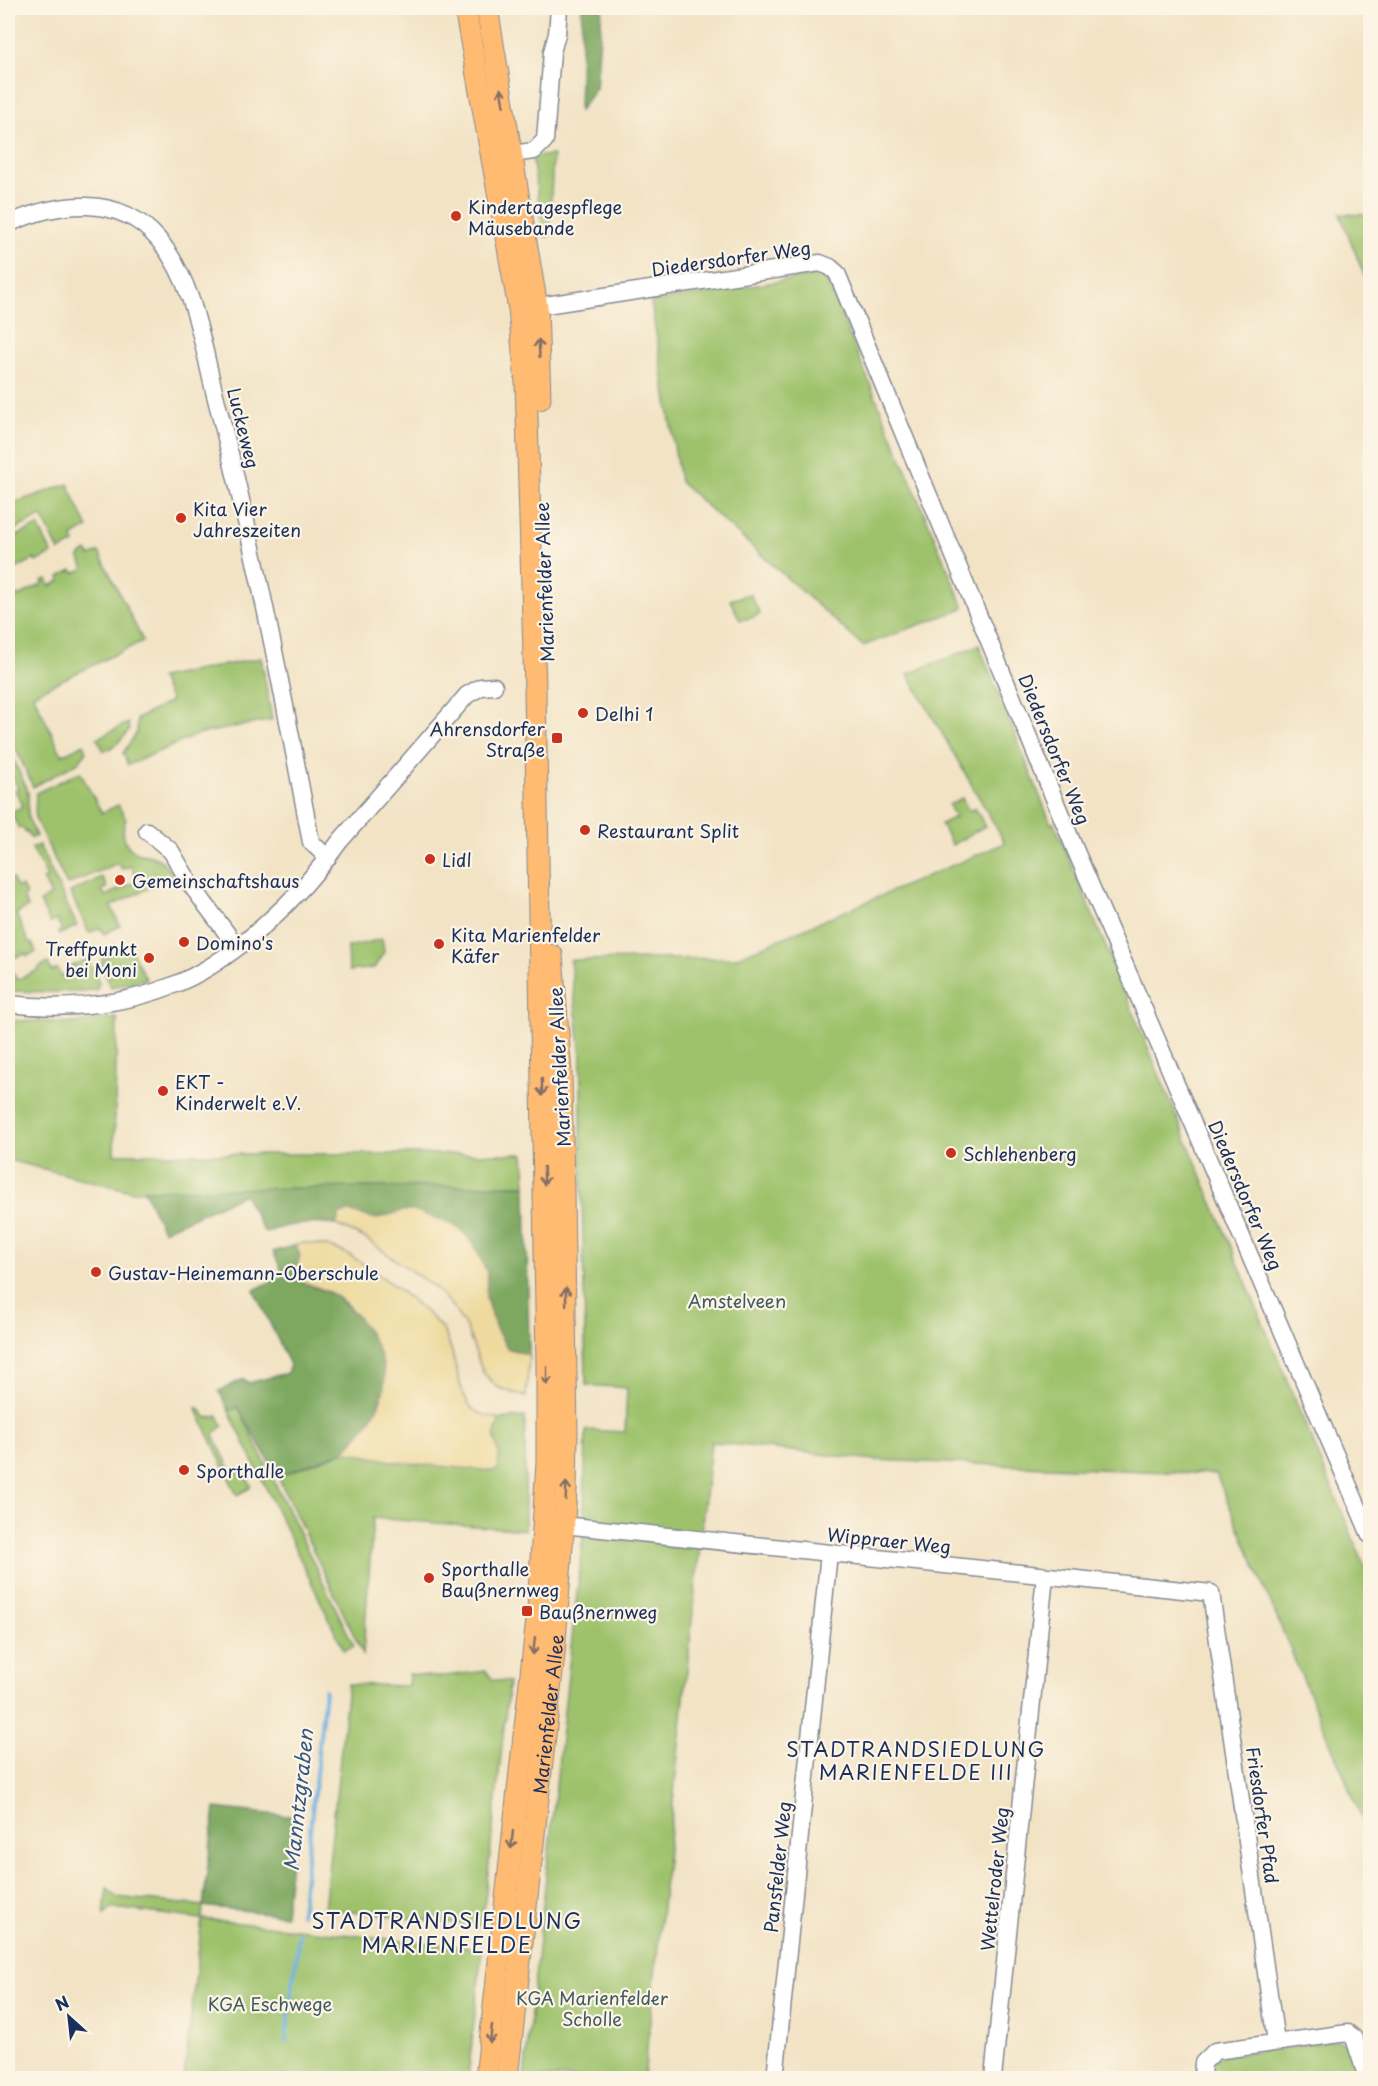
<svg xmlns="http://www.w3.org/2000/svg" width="1378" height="2086" font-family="'Playpen Sans',sans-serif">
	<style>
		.green { fill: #9ec26c; stroke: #5c7865; stroke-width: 1.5 }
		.forest { fill: #7ea860; stroke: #4c6c5f; stroke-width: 1.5 }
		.sand { fill: #eeda9e; stroke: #84847e; stroke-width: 1.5 }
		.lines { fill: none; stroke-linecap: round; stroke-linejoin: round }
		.stream { stroke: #6aafe0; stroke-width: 4 }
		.minor-casing { stroke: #868992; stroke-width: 19 }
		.major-casing { stroke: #868992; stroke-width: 23 }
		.minor { stroke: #fff; stroke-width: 16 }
		.major { stroke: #ffbb71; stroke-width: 21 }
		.oneway { stroke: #826e67 }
		.poi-dot { fill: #c8321e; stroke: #fcf5e5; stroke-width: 2 }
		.labels { text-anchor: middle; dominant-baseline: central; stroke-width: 4.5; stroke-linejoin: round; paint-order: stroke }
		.poi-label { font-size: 18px; fill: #1b2f5e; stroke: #fcf5e5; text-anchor: start }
		.street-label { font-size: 18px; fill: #1b2f5e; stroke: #fcf5e5 }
		.park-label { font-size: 18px; fill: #425b62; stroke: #fcf5e5 }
		.neighbourhood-label { font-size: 20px; letter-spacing: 1.5px; fill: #1b2f5e; stroke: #fcf5e5 }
		.water-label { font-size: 20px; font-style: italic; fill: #335585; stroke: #fcf5e5 }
		.quarter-label { font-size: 21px; letter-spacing: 1.5px; fill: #1b2f5e; stroke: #fcf5e5 }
	</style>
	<rect width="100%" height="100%" fill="#fcf5e5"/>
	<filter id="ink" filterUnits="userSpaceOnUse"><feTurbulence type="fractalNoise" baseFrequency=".0167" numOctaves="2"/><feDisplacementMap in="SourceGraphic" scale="12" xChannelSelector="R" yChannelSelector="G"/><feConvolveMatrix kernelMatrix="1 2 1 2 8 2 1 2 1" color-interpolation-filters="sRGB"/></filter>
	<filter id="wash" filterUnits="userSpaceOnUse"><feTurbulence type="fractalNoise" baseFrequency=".008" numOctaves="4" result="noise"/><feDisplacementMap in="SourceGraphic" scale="24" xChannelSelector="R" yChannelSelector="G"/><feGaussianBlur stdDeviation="1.35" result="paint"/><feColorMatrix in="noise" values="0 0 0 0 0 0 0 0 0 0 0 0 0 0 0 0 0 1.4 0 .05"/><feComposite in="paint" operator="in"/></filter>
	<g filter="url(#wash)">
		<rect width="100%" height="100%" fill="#f2e3c5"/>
		<path class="green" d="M 553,155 L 549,237 L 544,237 L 532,157 Z
			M 1340,214 L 1370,215 L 1370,290 Z
			M 824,274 L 964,608 L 863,646 L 680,482 L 651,302 Z
			M 68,484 L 88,528 L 72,536 L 75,543 L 59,551 L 42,516 L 8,533 L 8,505 Z
			M 38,526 L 52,554 L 36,562 L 34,559 L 8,573 L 8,540 Z
			M 87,551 L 90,556 L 99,552 L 143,641 L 33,694 L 62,755 L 84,744 L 86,753 L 77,763 L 33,787 L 8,731 L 9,692 L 8,688 L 8,596 L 15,593 L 17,597 L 43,584 L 42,581 L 47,579 L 50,586 L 60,581 L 59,577 L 72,570 L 74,573 L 84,569 L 79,556 Z
			M 750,594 L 760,614 L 751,618 L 740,620 L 730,600 Z
			M 979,645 L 1051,824 L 1054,823 L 1370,1579 L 1370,1837 L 1216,1474 L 875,1460 L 711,1442 L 701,1533 L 590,1520 L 584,1516 L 586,1430 L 625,1432 L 627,1388 L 586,1385 L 581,1147 L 581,1054 L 570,960 L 735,958 L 1005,843 L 908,674 Z
			M 261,658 L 272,720 L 199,734 L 128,765 L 123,753 L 137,732 L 137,719 L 171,701 L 160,678 Z
			M 128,723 L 129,730 C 124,737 113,749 104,751 L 97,738 Z
			M 12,756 L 28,792 L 28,818 L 36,836 L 31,838 L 27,831 L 25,832 L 22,827 L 19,829 L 11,812 L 23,806 L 15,790 L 18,788 L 11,774 L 9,774 L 8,758 Z
			M 80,772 L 102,813 L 118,805 L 126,819 C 120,832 124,849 140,854 C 147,855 152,855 158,859 C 166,863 170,869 174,876 L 111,906 L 120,926 L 104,934 L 100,928 L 89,933 L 70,892 L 102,877 L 107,888 L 102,890 L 105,896 L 138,881 L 131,866 L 122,869 L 118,863 L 67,885 L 35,818 L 36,793 Z
			M 962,798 L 969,811 L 975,808 L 985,826 L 952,845 L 941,824 L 955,817 L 949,805 Z
			M 39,845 L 77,926 L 59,935 L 58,932 L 62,930 L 57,920 L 50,923 L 40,902 L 51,895 L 43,879 L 47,877 L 32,848 Z
			M 8,878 L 9,880 L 12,878 L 17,888 L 22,886 L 26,895 L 23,897 L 28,907 L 16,914 L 29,943 L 32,943 L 36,952 L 27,956 L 25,953 L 8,961 L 17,980 L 40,969 L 39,967 L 48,963 L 52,972 L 57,969 L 61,976 L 71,971 L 70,967 L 87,959 L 99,983 L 96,990 L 56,992 L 8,991 Z
			M 382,939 L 384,952 L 374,968 L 349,971 L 348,947 Z
			M 121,950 L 123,954 L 131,950 L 146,979 L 111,987 L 101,964 L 103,963 L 101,959 Z
			M 117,1018 L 114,1154 L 524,1154 L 526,1185 L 131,1191 L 8,1160 L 8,1020 L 73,1023 Z
			M 198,1407 L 207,1418 L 218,1416 L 223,1426 L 215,1433 L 214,1436 L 231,1471 L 234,1473 L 243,1471 L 251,1485 L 250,1488 L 237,1495 L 196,1408 Z
			M 238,1407 L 354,1646 L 344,1650 L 229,1411 Z
			M 525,1417 L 525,1530 L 373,1518 L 363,1654 L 278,1477 L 344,1451 L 396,1462 L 493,1471 L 499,1456 L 494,1435 L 500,1419 Z
			M 590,1534 L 700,1545 L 644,2078 L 524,2078 L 583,1538 Z
			M 486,1671 L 493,1680 L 509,1682 L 482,1926 L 324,1909 L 348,1684 L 408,1686 L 409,1674 L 436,1677 Z
			M 107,1887 L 116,1897 L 203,1906 L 202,1919 L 482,1949 L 468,2078 L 184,2078 L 202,1919 L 113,1908 L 104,1915 Z
			M 1338,2040 L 1350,2047 L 1360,2078 L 1208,2078 L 1208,2068 L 1220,2056 Z"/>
		<path class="forest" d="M 582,8 L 602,8 L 596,88 L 579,111 Z
			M 526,1185 L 529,1355 L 507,1348 L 496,1329 L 486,1298 L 487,1273 L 402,1211 L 376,1219 L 351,1212 L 340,1214 L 336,1225 C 311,1222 289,1223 265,1233 L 244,1194 L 163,1231 L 144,1190 Z
			M 296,1245 L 300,1255 L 294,1279 L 334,1295 L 357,1315 L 374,1341 L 384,1365 L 385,1387 L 376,1411 L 363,1431 L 344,1451 L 278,1477 L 238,1407 L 229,1411 L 219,1391 L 244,1379 L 248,1383 L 287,1373 L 290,1365 L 254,1290 L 284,1275 L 273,1252 Z
			M 215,1808 L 296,1817 L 285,1915 L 203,1906 Z"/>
		<path class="sand" d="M 402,1211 L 415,1211 L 452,1224 L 463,1232 L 475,1247 L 487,1273 L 486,1299 L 496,1329 L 507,1348 L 529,1355 L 526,1397 L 497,1387 L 483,1372 L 466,1327 L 452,1306 L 434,1287 L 363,1237 L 336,1225 L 340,1214 L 351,1212 L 376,1219 Z
			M 304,1243 C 315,1244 326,1245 336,1249 C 358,1256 429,1311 442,1329 C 457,1351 456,1395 474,1410 C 482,1416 491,1417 500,1419 L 494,1435 L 499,1456 L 498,1469 L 493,1471 L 396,1462 L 344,1451 C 384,1409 401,1379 365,1327 C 357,1315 345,1301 333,1294 C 321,1288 307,1284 294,1279 L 300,1255 L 296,1245 Z"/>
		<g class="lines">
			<path class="stream" d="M 301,1914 L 325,1690
				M 286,2041 L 299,1934"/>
		</g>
	</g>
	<g filter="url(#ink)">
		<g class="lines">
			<g class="minor-casing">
				<path id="minor" d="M 512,154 L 534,151 L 545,140 L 552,52 L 557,34 L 559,8
					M 8,224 C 56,202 119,193 158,239 C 194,281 202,343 215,395 C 254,543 283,692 311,842 L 328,858
					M 526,308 L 820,263 L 830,267 L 837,273 L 1075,849 L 1370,1535
					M 147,831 L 171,851 L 191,885 L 237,947
					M 8,1004 C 62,1010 119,1006 171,986 C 233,963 302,895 340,841 L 467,695 L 481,687 L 494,686
					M 563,1525 L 1211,1593 L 1276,2042
					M 775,2078 L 829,1553
					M 993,2078 L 1045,1576
					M 1202,2078 L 1203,2063 L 1215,2051 L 1348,2033 L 1354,2038 L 1367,2078"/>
			</g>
			<g class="major-casing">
				<g id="major">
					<path d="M 465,8 L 519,309 L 526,382 L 535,689 L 547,1363 L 547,1461 L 538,1610 L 486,2078"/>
					<path d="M 487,8 L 537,307 L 540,399"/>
					<path id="s1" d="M 507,2078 L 554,1654 L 566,1493 L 567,1433 L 561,1073 L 552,955"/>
				</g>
			</g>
			<use href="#minor" class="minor"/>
			<use href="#major" class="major"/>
		</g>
		<defs><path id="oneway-shaft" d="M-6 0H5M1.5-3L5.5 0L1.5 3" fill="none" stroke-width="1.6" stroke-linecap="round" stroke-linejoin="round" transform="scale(1.5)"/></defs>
		<g class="oneway">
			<use href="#oneway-shaft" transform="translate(502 97) rotate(-100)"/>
			<use href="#oneway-shaft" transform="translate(539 348) rotate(-93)"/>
			<use href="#oneway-shaft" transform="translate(542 1087) rotate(89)"/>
			<use href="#oneway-shaft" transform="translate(544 1176) rotate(89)"/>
			<use href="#oneway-shaft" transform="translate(566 1296) rotate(-91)"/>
			<use href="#oneway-shaft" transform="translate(547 1376) rotate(90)"/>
			<use href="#oneway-shaft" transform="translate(566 1491) rotate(-88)"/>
			<use href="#oneway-shaft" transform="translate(534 1646) rotate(97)"/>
			<use href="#oneway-shaft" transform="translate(512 1840) rotate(96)"/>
			<use href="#oneway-shaft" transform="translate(491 2034) rotate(96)"/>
		</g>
	</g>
	<g class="poi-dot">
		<circle cx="456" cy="216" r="6"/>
		<circle cx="181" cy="518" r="6"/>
		<circle cx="583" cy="713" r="6"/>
		<rect x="551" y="732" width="12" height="12" rx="3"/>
		<circle cx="585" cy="830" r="6"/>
		<circle cx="430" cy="859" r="6"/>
		<circle cx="120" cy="880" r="6"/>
		<circle cx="184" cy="942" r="6"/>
		<circle cx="439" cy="944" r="6"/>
		<circle cx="149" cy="958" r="6"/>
		<circle cx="163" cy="1091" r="6"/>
		<circle cx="951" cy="1153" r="6"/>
		<circle cx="96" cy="1272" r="6"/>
		<circle cx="184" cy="1470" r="6"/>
		<circle cx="429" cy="1578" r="6"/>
		<rect x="521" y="1605" width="12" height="12" rx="3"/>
	</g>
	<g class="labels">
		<g class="poi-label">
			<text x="468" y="206">Kindertagespflege<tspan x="468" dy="21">Mäusebande</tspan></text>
			<text x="193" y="508">Kita Vier<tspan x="193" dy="21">Jahreszeiten</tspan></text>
			<text x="595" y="713">Delhi 1</text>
			<text x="545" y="728" text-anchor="end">Ahrensdorfer<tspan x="545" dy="21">Straße</tspan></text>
			<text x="597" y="830">Restaurant Split</text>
			<text x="442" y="859">Lidl</text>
			<text x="132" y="880">Gemeinschaftshaus</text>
			<text x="451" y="934">Kita Marienfelder<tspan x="451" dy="21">Käfer</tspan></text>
			<text x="196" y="942">Domino's</text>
			<text x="137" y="948" text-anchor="end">Treffpunkt<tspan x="137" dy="21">bei Moni</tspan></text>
			<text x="175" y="1081">EKT -<tspan x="175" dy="21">Kinderwelt e.V.</tspan></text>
			<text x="963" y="1153">Schlehenberg</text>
			<text x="108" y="1272">Gustav-Heinemann-Oberschule</text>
			<text x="196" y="1470">Sporthalle</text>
			<text x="441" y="1568">Sporthalle<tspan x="441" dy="21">Baußnernweg</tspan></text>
			<text x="539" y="1611">Baußnernweg</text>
		</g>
		<g class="street-label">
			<text transform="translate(731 258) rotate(-8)">Diedersdorfer Weg</text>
			<text transform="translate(244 428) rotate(76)">Luckeweg</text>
			<text transform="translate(544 582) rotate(-92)">Marienfelder Allee</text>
			<text transform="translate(1055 749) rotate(68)">Diedersdorfer Weg</text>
			<text transform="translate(559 1067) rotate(-93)">Marienfelder Allee</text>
			<text transform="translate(1246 1195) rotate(67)">Diedersdorfer Weg</text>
			<text transform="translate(889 1540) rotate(6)">Wippraer Weg</text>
			<text stroke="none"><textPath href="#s1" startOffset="366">Marienfelder Allee</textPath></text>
			<text transform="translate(1263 1815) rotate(82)">Friesdorfer Pfad</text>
			<text transform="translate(777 1867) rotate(-84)">Pansfelder Weg</text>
			<text transform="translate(994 1879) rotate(-84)">Wettelroder Weg</text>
		</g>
		<g class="park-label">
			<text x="737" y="1300">Amstelveen</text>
			<text x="592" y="1997">KGA Marienfelder<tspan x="592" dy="21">Scholle</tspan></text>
			<text x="270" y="2003">KGA Eschwege</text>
		</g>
		<g class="neighbourhood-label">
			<text x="916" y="1749">STADTRANDSIEDLUNG<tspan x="916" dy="23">MARIENFELDE III</tspan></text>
		</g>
		<g class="water-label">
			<text transform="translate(298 1800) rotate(-84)">Manntzgraben</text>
		</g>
		<g class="quarter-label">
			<text x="447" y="1920">STADTRANDSIEDLUNG<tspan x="447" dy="24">MARIENFELDE</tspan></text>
		</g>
	</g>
	<rect width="1378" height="2086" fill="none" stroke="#fcf5e5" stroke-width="30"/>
	<g transform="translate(69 2017) rotate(333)" stroke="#fcf5e5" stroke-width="4.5" paint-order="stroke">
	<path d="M0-4.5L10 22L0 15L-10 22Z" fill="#1b2f5e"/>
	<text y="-9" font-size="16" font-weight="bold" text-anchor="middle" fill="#1b2f5e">N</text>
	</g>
</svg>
